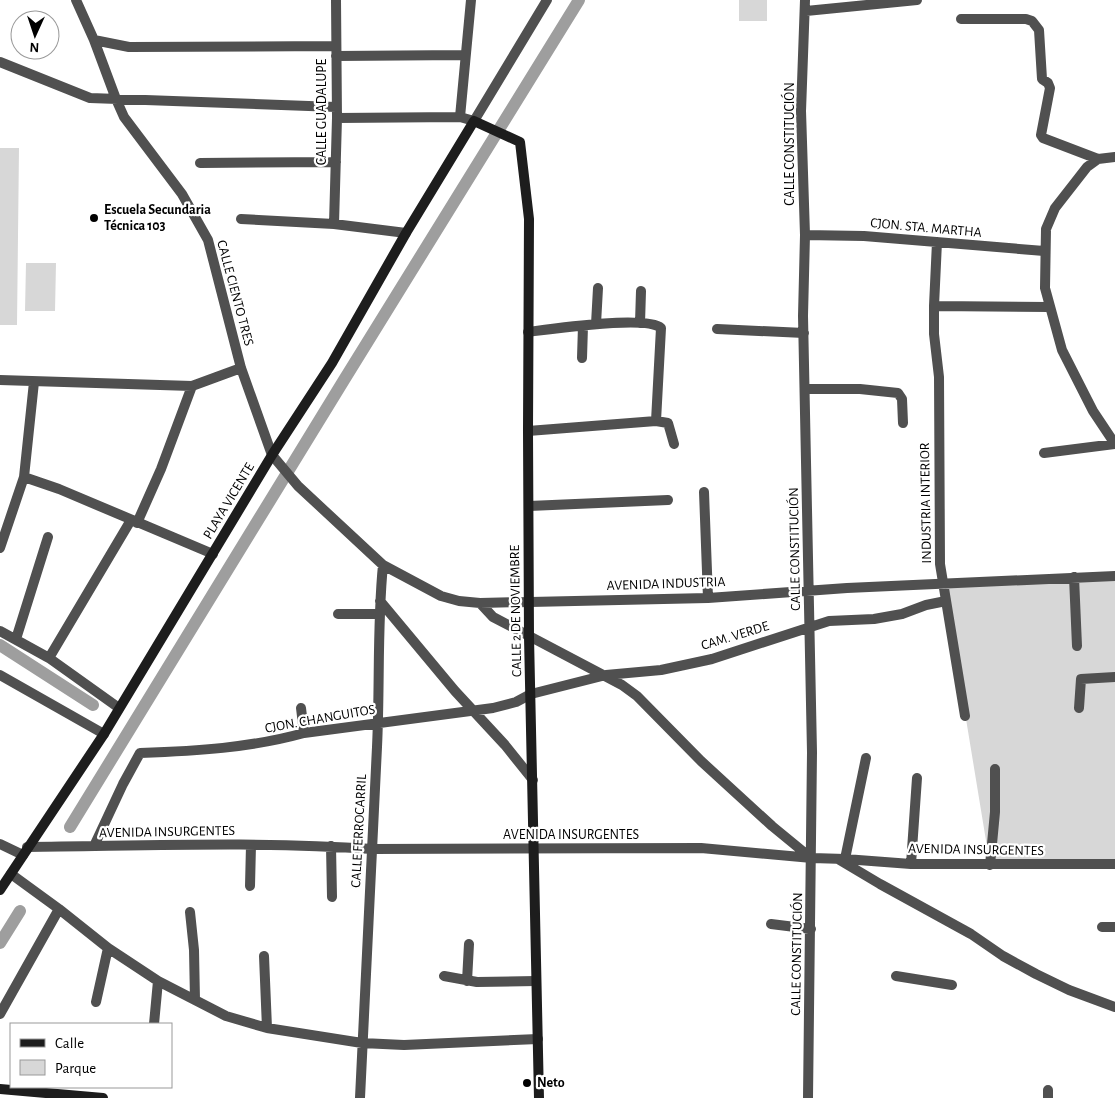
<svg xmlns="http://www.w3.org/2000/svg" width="1115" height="1098" font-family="'Alegreya Sans',sans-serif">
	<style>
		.green { fill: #d7d7d7 }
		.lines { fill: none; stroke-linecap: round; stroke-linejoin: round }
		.canal { stroke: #9e9e9e; stroke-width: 12 }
		.street { stroke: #505050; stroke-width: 10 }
		.secondary { stroke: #1d1d1d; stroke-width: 10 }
		.poi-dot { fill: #000; stroke: #fff; stroke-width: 2 }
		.labels { text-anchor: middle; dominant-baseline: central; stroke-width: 4.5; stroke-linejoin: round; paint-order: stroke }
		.street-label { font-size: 14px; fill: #000; stroke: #fff }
		.poi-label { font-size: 14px; font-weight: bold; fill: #000; stroke: #fff; text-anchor: start }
	</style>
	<rect width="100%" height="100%" fill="#fff"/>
	<path class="green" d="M 739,0 L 767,0 L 767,21 L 739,21 Z
		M 0,148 L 19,148 L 17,325 L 0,325 Z
		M 26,263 L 56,263 L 55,311 L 25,311 Z
		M 1115,578 L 1115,867 L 990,865 L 944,585 Z"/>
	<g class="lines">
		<path class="canal" d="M 0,645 L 93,705
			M 70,827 L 344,380 L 579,0
			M 0,943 L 20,911"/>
		<path class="street" d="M 76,0 L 94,40 L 116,99 L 124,117 L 182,194 L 208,240 L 241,368 L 272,455 L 298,486 L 383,565 L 441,596 L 459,601 L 480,603 L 708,598 L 847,588 L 1115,576
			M 471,0 L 460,117 L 474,121 L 547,0
			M 805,0 L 801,111 L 805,235 L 803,316 L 812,752 L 808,1098
			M 806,11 L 917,0
			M 961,19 L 1026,19 L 1032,21 L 1039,30 L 1042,79 L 1048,83 L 1050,88 L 1041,135 L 1043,138 L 1098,159 L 1115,157
			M 94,40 L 129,47 L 335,46
			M 336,56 L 465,55
			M 0,62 L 90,98 L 336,107
			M 337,118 L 460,117
			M 1098,159 L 1087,167 L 1055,208 L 1046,229 L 1045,288 L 1062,350 L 1093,411 L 1115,444
			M 200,163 L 336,162
			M 241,219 L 334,224 L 406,233
			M 334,224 L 337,118 L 336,0
			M 805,235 L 864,236 L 1044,251
			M 937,242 L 934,306 L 934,334 L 939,377 L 940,564 L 965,716
			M 934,306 L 1049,307
			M 640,323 L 641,291
			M 596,324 L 598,288
			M 717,329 L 804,333
			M 528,332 C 551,329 646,315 661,328 L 656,421
			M 582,358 L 583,326
			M 0,380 L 192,386
			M 806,389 L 860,389 L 898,393 L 902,399 L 903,423
			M 528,431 L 656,421 L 668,423 L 674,444
			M 1044,453 L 1115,444
			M 24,477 L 59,489 L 213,554
			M 704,492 L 708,598
			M 529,506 L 668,500
			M 137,523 L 161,469 L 192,386 L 241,368
			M 0,548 L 24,477 L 34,382
			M 1074,577 L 1077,646
			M 380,601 L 455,691 L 505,745 L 533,780
			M 480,603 L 493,617 L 622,685 L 637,696 L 701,761 L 772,826 L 811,858
			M 338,614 L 380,614
			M 0,631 L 49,658 L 119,708
			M 16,639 L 48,537
			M 49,658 L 131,520
			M 0,675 L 104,734
			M 301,708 L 304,733
			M 1079,708 L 1081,679 L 1115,677
			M 0,844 L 23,855
			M 94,846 L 123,784 L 140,753 C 196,751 250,748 304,733 L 493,708 L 516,702 L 531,694 L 606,675 L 661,670 L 712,659 L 829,621 L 874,619 L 902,614 L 926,605 L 946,601
			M 331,846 L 332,897
			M 27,847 C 142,846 258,841 373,849 L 701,848 L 812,858 L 845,859 L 911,864 L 1115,864
			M 838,859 L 880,884 L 971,934 L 1003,956 L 1036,974 L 1069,990 L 1115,1007
			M 845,859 L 866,758
			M 911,864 L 917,778
			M 990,865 L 995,812 L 995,769
			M 11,874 L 59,909 L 108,948 L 158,981 L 226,1016 L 267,1028 L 362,1043 L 404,1045 L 538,1039
			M 250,886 L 251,845
			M 190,912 L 194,950 L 195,1000
			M 771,924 L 811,929
			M 1102,927 L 1115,927
			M 264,956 L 267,1028
			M 444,976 L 477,982 L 536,981
			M 896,976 L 952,985
			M 467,981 L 469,944
			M 96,1002 L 108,948
			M 0,1014 L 59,909
			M 154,1024 L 158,981
			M 360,1098 C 365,981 372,864 377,747 C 380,686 377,625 383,565
			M 1048,1098 L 1048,1090"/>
		<path class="secondary" d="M 0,890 L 104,734 L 272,455 L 332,363 L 406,233 L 474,121 L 520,142 L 529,219 L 528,431 L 529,637 L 539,1098
			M 0,1089 L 103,1098"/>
	</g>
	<g class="poi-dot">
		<circle cx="94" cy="218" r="5"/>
		<circle cx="527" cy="1083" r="5"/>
	</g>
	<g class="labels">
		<g class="street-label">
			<text transform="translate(322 112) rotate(-90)">CALLE GUADALUPE</text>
			<text transform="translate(790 144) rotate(-90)">CALLE CONSTITUCIÓN</text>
			<text transform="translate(926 228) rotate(5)">CJON. STA. MARTHA</text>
			<text transform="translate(235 293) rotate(75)">CALLE CIENTO TRES</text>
			<text transform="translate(229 501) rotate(-59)">PLAYA VICENTE</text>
			<text transform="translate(926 503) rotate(-91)">INDUSTRIA INTERIOR</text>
			<text transform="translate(795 549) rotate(-91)">CALLE CONSTITUCIÓN</text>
			<text transform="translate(666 584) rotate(-2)">AVENIDA INDUSTRIA</text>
			<text transform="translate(516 611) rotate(-91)">CALLE 2 DE NOVIEMBRE</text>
			<text transform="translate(735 636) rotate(-17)">CAM. VERDE</text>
			<text transform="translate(320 719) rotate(-10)">CJON. CHANGUITOS</text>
			<text transform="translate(359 831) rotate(-87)">CALLE FERROCARRIL</text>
			<text transform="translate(167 832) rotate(-1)">AVENIDA INSURGENTES</text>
			<text x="571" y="835">AVENIDA INSURGENTES</text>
			<text transform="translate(976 850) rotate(1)">AVENIDA INSURGENTES</text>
			<text transform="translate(797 954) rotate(-89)">CALLE CONSTITUCIÓN</text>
		</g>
		<g class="poi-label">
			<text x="104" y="210">Escuela Secundaria<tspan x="104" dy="16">Técnica 103</tspan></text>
			<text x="537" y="1083">Neto</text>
		</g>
	</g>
	<rect x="10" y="1023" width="162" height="65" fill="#ffffff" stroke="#999999"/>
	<rect x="20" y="1039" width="25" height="8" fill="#1d1d1d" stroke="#999999"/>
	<text x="55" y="1048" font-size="15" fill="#000000">Calle</text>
	<rect x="20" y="1060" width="25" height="15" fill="#d7d7d7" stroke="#999999"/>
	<text x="55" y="1073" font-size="15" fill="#000000">Parque</text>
	<g transform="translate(35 35) rotate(183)"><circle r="24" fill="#ffffff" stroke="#999999"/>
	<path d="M0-4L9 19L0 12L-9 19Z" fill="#000000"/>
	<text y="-8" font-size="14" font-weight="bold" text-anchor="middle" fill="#000000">N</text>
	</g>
</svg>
